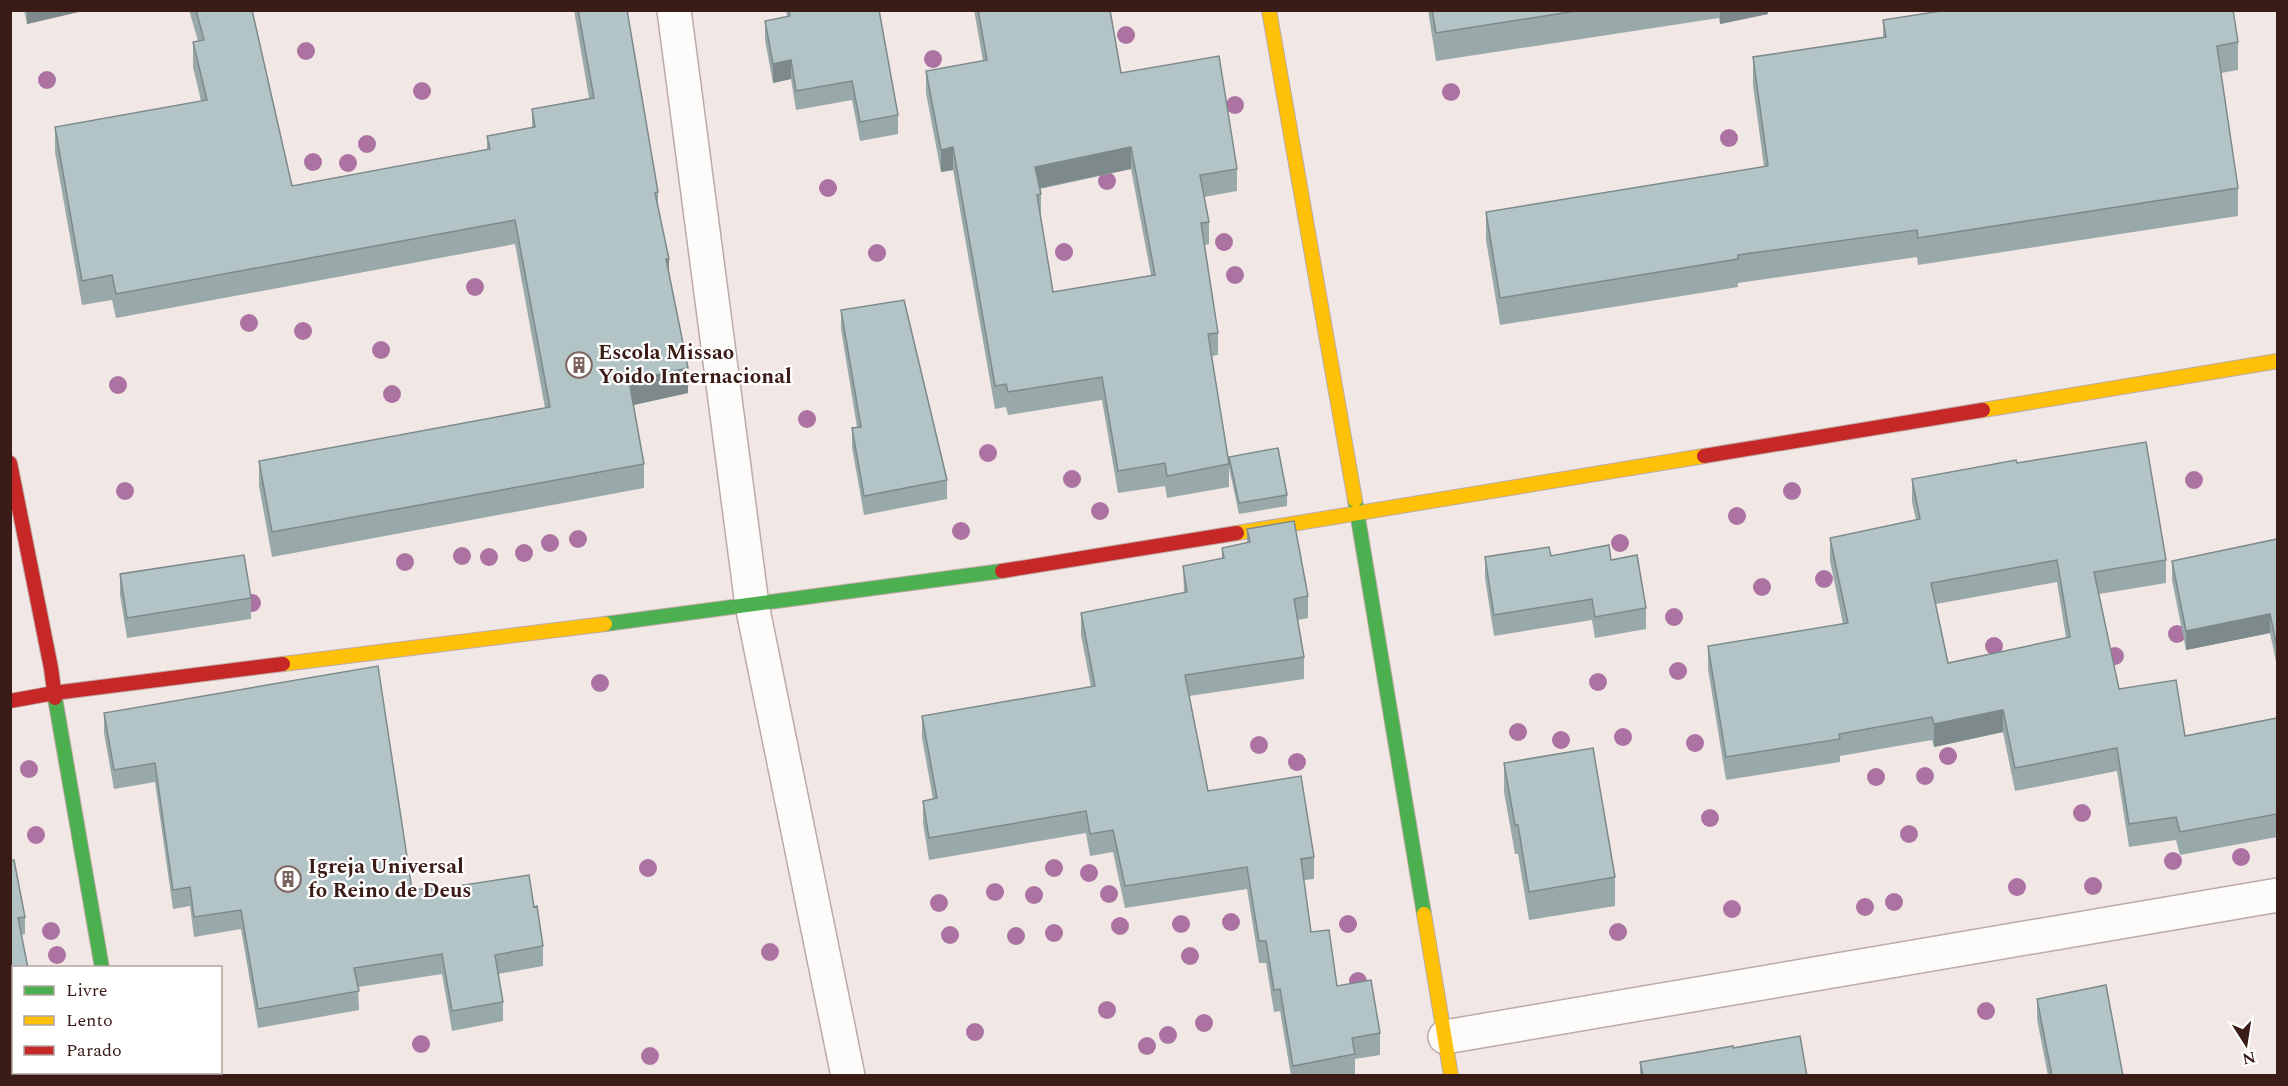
<svg xmlns="http://www.w3.org/2000/svg" width="2288" height="1086" font-family="Spectral,serif">
	<style>
		.lines { fill: none; stroke-linecap: round; stroke-linejoin: round }
		.street-casing { stroke: #bda9a5; stroke-width: 36 }
		.fast-casing { stroke: #bda9a5; stroke-width: 16 }
		.slow-casing { stroke: #bda9a5; stroke-width: 16 }
		.jam-casing { stroke: #bda9a5; stroke-width: 16 }
		.street { stroke: #fdfcfb; stroke-width: 33 }
		.fast { stroke: #4caf50; stroke-width: 14 }
		.slow { stroke: #ffc107; stroke-width: 14 }
		.jam { stroke: #c62828; stroke-width: 14 }
		.tree { fill: #ac73a2 }
		.wall { fill: #99a9aa; fill-rule: evenodd }
		.shaded-wall { fill: #7d898b }
		.building { fill: #b2c4c6; stroke: #7d898b; stroke-width: 1.5; fill-rule: evenodd }
		.labels { text-anchor: middle; dominant-baseline: central; stroke-width: 4.5; stroke-linejoin: round; paint-order: stroke }
		.poi-label { font-size: 21px; font-weight: bold; fill: #3b1b15; stroke: #fff; text-anchor: start }
	</style>
	<rect width="100%" height="100%" fill="#f1e8e5"/>
	<g class="lines">
		<g class="street-casing">
			<path id="street" d="M 674,10 L 752,605 L 848,1076
				M 1445,1037 L 2278,895"/>
		</g>
		<g class="fast-casing">
			<path id="fast" d="M 1355,500 L 1424,914
				M 605,624 L 1002,571
				M 55,698 L 102,968"/>
		</g>
		<g class="slow-casing">
			<path id="slow" d="M 1269,10 L 1355,500
				M 1983,410 L 2278,361
				M 1237,533 L 1704,456
				M 283,664 L 605,624
				M 1424,914 L 1451,1076
				M 119,1072 L 119,1076"/>
		</g>
		<g class="jam-casing">
			<path id="jam" d="M 1704,456 L 1983,410
				M 10,463 L 51,668 L 55,698
				M 1002,571 L 1237,533
				M 10,701 L 54,693 L 283,664"/>
		</g>
		<use href="#street" class="street"/>
		<use href="#fast" class="fast"/>
		<use href="#slow" class="slow"/>
		<use href="#jam" class="jam"/>
	</g>
	<g class="tree">
		<circle cx="1126" cy="35" r="9"/>
		<circle cx="306" cy="51" r="9"/>
		<circle cx="933" cy="59" r="9"/>
		<circle cx="47" cy="80" r="9"/>
		<circle cx="422" cy="91" r="9"/>
		<circle cx="1451" cy="92" r="9"/>
		<circle cx="1235" cy="105" r="9"/>
		<circle cx="1729" cy="138" r="9"/>
		<circle cx="367" cy="144" r="9"/>
		<circle cx="313" cy="162" r="9"/>
		<circle cx="348" cy="163" r="9"/>
		<circle cx="1107" cy="181" r="9"/>
		<circle cx="828" cy="188" r="9"/>
		<circle cx="1224" cy="242" r="9"/>
		<circle cx="1064" cy="252" r="9"/>
		<circle cx="877" cy="253" r="9"/>
		<circle cx="1235" cy="275" r="9"/>
		<circle cx="475" cy="287" r="9"/>
		<circle cx="249" cy="323" r="9"/>
		<circle cx="303" cy="331" r="9"/>
		<circle cx="381" cy="350" r="9"/>
		<circle cx="118" cy="385" r="9"/>
		<circle cx="392" cy="394" r="9"/>
		<circle cx="807" cy="419" r="9"/>
		<circle cx="988" cy="453" r="9"/>
		<circle cx="1072" cy="479" r="9"/>
		<circle cx="2194" cy="480" r="9"/>
		<circle cx="125" cy="491" r="9"/>
		<circle cx="1792" cy="491" r="9"/>
		<circle cx="1100" cy="511" r="9"/>
		<circle cx="1737" cy="516" r="9"/>
		<circle cx="961" cy="531" r="9"/>
		<circle cx="578" cy="539" r="9"/>
		<circle cx="550" cy="543" r="9"/>
		<circle cx="1620" cy="543" r="9"/>
		<circle cx="524" cy="553" r="9"/>
		<circle cx="462" cy="556" r="9"/>
		<circle cx="489" cy="557" r="9"/>
		<circle cx="405" cy="562" r="9"/>
		<circle cx="1824" cy="579" r="9"/>
		<circle cx="1762" cy="587" r="9"/>
		<circle cx="252" cy="603" r="9"/>
		<circle cx="1674" cy="617" r="9"/>
		<circle cx="2177" cy="634" r="9"/>
		<circle cx="1994" cy="646" r="9"/>
		<circle cx="2115" cy="656" r="9"/>
		<circle cx="1678" cy="671" r="9"/>
		<circle cx="1598" cy="682" r="9"/>
		<circle cx="600" cy="683" r="9"/>
		<circle cx="1518" cy="732" r="9"/>
		<circle cx="1623" cy="737" r="9"/>
		<circle cx="1561" cy="740" r="9"/>
		<circle cx="1695" cy="743" r="9"/>
		<circle cx="1259" cy="745" r="9"/>
		<circle cx="1948" cy="756" r="9"/>
		<circle cx="1297" cy="762" r="9"/>
		<circle cx="29" cy="769" r="9"/>
		<circle cx="1925" cy="776" r="9"/>
		<circle cx="1876" cy="777" r="9"/>
		<circle cx="2082" cy="813" r="9"/>
		<circle cx="1710" cy="818" r="9"/>
		<circle cx="1909" cy="834" r="9"/>
		<circle cx="36" cy="835" r="9"/>
		<circle cx="2241" cy="857" r="9"/>
		<circle cx="2173" cy="861" r="9"/>
		<circle cx="648" cy="868" r="9"/>
		<circle cx="1054" cy="868" r="9"/>
		<circle cx="1089" cy="873" r="9"/>
		<circle cx="2093" cy="886" r="9"/>
		<circle cx="2017" cy="887" r="9"/>
		<circle cx="995" cy="892" r="9"/>
		<circle cx="1109" cy="894" r="9"/>
		<circle cx="1034" cy="895" r="9"/>
		<circle cx="1894" cy="902" r="9"/>
		<circle cx="939" cy="903" r="9"/>
		<circle cx="1865" cy="907" r="9"/>
		<circle cx="1732" cy="909" r="9"/>
		<circle cx="1231" cy="922" r="9"/>
		<circle cx="1181" cy="924" r="9"/>
		<circle cx="1348" cy="924" r="9"/>
		<circle cx="1120" cy="926" r="9"/>
		<circle cx="51" cy="931" r="9"/>
		<circle cx="1618" cy="932" r="9"/>
		<circle cx="1054" cy="933" r="9"/>
		<circle cx="950" cy="935" r="9"/>
		<circle cx="1016" cy="936" r="9"/>
		<circle cx="770" cy="952" r="9"/>
		<circle cx="57" cy="955" r="9"/>
		<circle cx="1190" cy="956" r="9"/>
		<circle cx="1358" cy="981" r="9"/>
		<circle cx="1107" cy="1010" r="9"/>
		<circle cx="1986" cy="1011" r="9"/>
		<circle cx="1204" cy="1023" r="9"/>
		<circle cx="975" cy="1032" r="9"/>
		<circle cx="1168" cy="1035" r="9"/>
		<circle cx="421" cy="1044" r="9"/>
		<circle cx="1147" cy="1046" r="9"/>
		<circle cx="650" cy="1056" r="9"/>
	</g>
	<path class="wall" d="M 24,10 L 87,10 L 27,24 Z
		M 189,10 L 252,10 L 292,186 L 487,150 L 487,136 L 532,127 L 532,109 L 589,98 L 574,10 L 627,10 L 658,192 L 658,206 L 688,393 L 633,405 L 644,464 L 644,488 L 272,557 L 259,486 L 259,461 L 545,408 L 515,244 L 116,318 L 112,300 L 82,305 L 55,152 L 55,127 L 201,101 L 193,67 L 193,42 L 198,41 Z
		M 786,10 L 879,10 L 898,115 L 898,134 L 860,141 L 852,100 L 796,110 L 791,79 L 773,83 L 765,40 L 765,21 L 787,17 Z
		M 974,10 L 1110,10 L 1121,73 L 1237,169 L 1237,191 L 1204,197 L 1209,222 L 1209,244 L 1205,245 L 1218,333 L 1218,355 L 1212,356 L 1229,464 L 1229,487 L 1167,498 L 1165,486 L 1118,493 L 1102,400 L 1008,415 L 1006,407 L 995,409 L 953,170 L 941,172 L 926,93 L 926,71 L 983,61 ZM 1131,169 L 1151,275 L 1053,292 L 1041,217 L 1041,194 L 1040,189 Z
		M 1428,10 L 1768,10 L 1768,14 L 1720,24 L 1719,18 L 1436,61 Z
		M 1883,20 L 2238,42 L 2238,70 L 2221,73 L 2238,188 L 2238,216 L 1918,265 L 1917,257 L 1738,283 L 1738,287 L 1500,325 L 1486,240 L 1486,212 L 1764,167 L 1753,85 L 1753,57 L 1883,37 Z
		M 841,310 L 947,480 L 947,499 L 864,515 L 852,447 L 852,428 L 857,427 L 841,329 Z
		M 1229,457 L 1287,495 L 1287,506 L 1239,514 L 1229,468 Z
		M 2017,463 L 2166,560 L 2166,583 L 2099,594 L 2119,689 L 2185,736 L 2277,718 L 2277,837 L 2180,855 L 2176,840 L 2129,847 L 2117,771 L 2015,791 L 2003,732 L 1934,747 L 1932,740 L 1840,756 L 1840,762 L 1726,780 L 1708,669 L 1708,646 L 1843,624 L 1830,561 L 1830,538 L 1916,520 L 1912,502 L 1912,479 ZM 2057,582 L 2066,638 L 1948,663 L 1936,604 Z
		M 1247,529 L 1308,596 L 1308,618 L 1298,620 L 1304,657 L 1304,679 L 1189,696 L 1208,791 L 1314,857 L 1314,879 L 1304,880 L 1311,932 L 1337,986 L 1380,1033 L 1380,1055 L 1355,1059 L 1355,1076 L 1291,1076 L 1280,1011 L 1274,1012 L 1266,963 L 1259,963 L 1247,889 L 1125,908 L 1113,852 L 1090,856 L 1086,833 L 929,860 L 923,823 L 923,801 L 933,799 L 922,738 L 922,716 L 1091,687 L 1081,635 L 1081,613 L 1184,593 L 1183,566 L 1222,559 L 1222,548 L 1247,543 Z
		M 2277,539 L 2277,666 L 2270,633 L 2186,650 L 2172,580 L 2172,561 Z
		M 1551,556 L 1611,560 L 1646,608 L 1646,629 L 1595,638 L 1592,620 L 1494,636 L 1485,578 L 1485,557 Z
		M 120,574 L 251,598 L 251,619 L 127,638 L 120,595 Z
		M 104,713 L 412,890 L 431,890 L 534,907 L 543,946 L 543,966 L 498,974 L 503,1002 L 503,1021 L 452,1031 L 442,974 L 358,987 L 359,1010 L 258,1028 L 241,929 L 194,937 L 190,906 L 173,909 L 155,782 L 114,789 L 104,733 Z
		M 1504,763 L 1615,877 L 1615,906 L 1529,920 L 1518,854 L 1515,854 L 1504,792 Z
		M 10,861 L 25,917 L 25,934 L 22,935 L 10,1076 Z
		M 2037,999 L 2123,1076 L 2048,1076 L 2037,1019 Z
		M 1733,1048 L 1807,1076 L 1640,1076 L 1640,1062 Z"/>
	<path class="shaded-wall" d="M 27,10 L 87,10 L 27,24 Z
		M 1720,10 L 1768,10 L 1768,14 L 1720,24 Z
		M 791,60 L 791,79 L 773,83 L 773,64 Z
		M 953,147 L 953,170 L 941,172 L 941,150 Z
		M 1131,147 L 1131,169 L 1035,189 L 1035,167 Z
		M 666,259 L 669,259 L 669,283 Z
		M 688,368 L 688,393 L 629,406 L 629,381 Z
		M 2270,614 L 2270,633 L 2186,650 L 2186,631 Z
		M 2003,710 L 2003,732 L 1934,747 L 1934,724 Z"/>
	<path class="building" d="M 196,10 L 252,10 L 292,186 L 490,149 L 487,136 L 535,127 L 532,109 L 594,98 L 578,10 L 627,10 L 658,192 L 655,193 L 669,259 L 666,259 L 688,368 L 629,381 L 644,464 L 272,532 L 259,461 L 550,407 L 515,220 L 116,294 L 112,275 L 82,281 L 55,127 L 207,100 L 193,42 L 204,40 Z
		M 789,10 L 879,10 L 898,115 L 860,122 L 852,81 L 796,91 L 791,60 L 773,64 L 765,21 L 790,16 Z
		M 978,10 L 1110,10 L 1121,73 L 1219,56 L 1237,169 L 1200,175 L 1209,222 L 1201,223 L 1218,333 L 1208,334 L 1229,464 L 1167,476 L 1165,463 L 1118,471 L 1102,377 L 1008,392 L 1006,384 L 995,386 L 953,147 L 941,150 L 926,71 L 987,60 ZM 1131,147 L 1155,275 L 1053,292 L 1037,195 L 1041,194 L 1035,167 Z
		M 1432,10 L 1582,10 L 1436,33 Z
		M 1947,10 L 2233,10 L 2238,42 L 2217,46 L 2238,188 L 1918,238 L 1917,230 L 1738,255 L 1738,259 L 1500,298 L 1486,212 L 1768,166 L 1753,57 L 1886,37 L 1883,20 Z
		M 904,300 L 947,480 L 864,496 L 852,428 L 861,427 L 841,310 Z
		M 2146,442 L 2166,560 L 2094,572 L 2119,689 L 2176,680 L 2185,736 L 2277,718 L 2277,814 L 2180,832 L 2176,817 L 2129,824 L 2117,748 L 2015,768 L 2003,710 L 1934,724 L 1932,717 L 1839,734 L 1840,739 L 1726,757 L 1708,646 L 1848,623 L 1830,538 L 1920,519 L 1912,479 L 2016,460 L 2017,463 ZM 2057,560 L 2070,637 L 1948,663 L 1931,583 Z
		M 1278,448 L 1287,495 L 1239,503 L 1229,457 Z
		M 1294,521 L 1308,596 L 1294,599 L 1304,657 L 1185,675 L 1208,791 L 1301,776 L 1314,857 L 1301,859 L 1311,932 L 1329,930 L 1337,986 L 1371,980 L 1380,1033 L 1352,1038 L 1355,1054 L 1293,1066 L 1280,989 L 1274,990 L 1266,941 L 1259,941 L 1247,867 L 1125,886 L 1113,830 L 1090,834 L 1086,811 L 929,838 L 923,801 L 937,798 L 922,716 L 1095,686 L 1081,613 L 1187,592 L 1183,566 L 1224,558 L 1222,548 L 1250,542 L 1247,529 Z
		M 2277,539 L 2277,647 L 2270,614 L 2186,631 L 2172,561 Z
		M 1609,545 L 1611,560 L 1637,555 L 1646,608 L 1595,617 L 1592,599 L 1494,615 L 1485,557 L 1549,547 L 1551,556 Z
		M 244,555 L 251,598 L 127,618 L 120,574 Z
		M 378,666 L 412,890 L 431,888 L 431,890 L 529,875 L 534,907 L 537,906 L 543,946 L 495,955 L 503,1002 L 452,1011 L 442,954 L 354,968 L 359,991 L 258,1009 L 241,910 L 194,917 L 190,887 L 173,890 L 155,763 L 114,770 L 104,713 Z
		M 1593,748 L 1615,877 L 1529,892 L 1518,825 L 1515,825 L 1504,763 Z
		M 14,860 L 25,917 L 18,918 L 28,968 L 14,968 L 14,1072 L 48,1072 L 49,1076 L 10,1076 L 10,861 Z
		M 2106,985 L 2123,1076 L 2052,1076 L 2037,999 Z
		M 1800,1036 L 1807,1076 L 1643,1076 L 1640,1062 L 1733,1046 L 1733,1048 Z"/>
	<defs>
		<g id="building-ring" transform="scale(1.35)"><circle r="9.5" fill="#fff" stroke="#7b635e" stroke-width="1.5"/><path d="M-4-6H4V6H1V3H-1V6H-4ZM-2.5-4.3h1.7v1.8h-1.7ZM.8-4.3h1.7v1.8H.8ZM-2.5-1h1.7V.8h-1.7ZM.8-1h1.7V.8H.8Z" fill="#7b635e"/></g>
	</defs>
	<g fill-rule="evenodd">
		<use href="#building-ring" x="579" y="365"/>
		<use href="#building-ring" x="288" y="879"/>
	</g>
	<g class="labels">
		<g class="poi-label">
			<text x="598" y="353">Escola Missao<tspan x="598" dy="24">Yoido Internacional</tspan></text>
			<text x="308" y="867">Igreja Universal<tspan x="308" dy="24">fo Reino de Deus</tspan></text>
		</g>
	</g>
	<rect width="2288" height="1086" fill="none" stroke="#3b1b15" stroke-width="24"/>
	<rect x="12" y="966" width="210" height="108" fill="#ffffff" stroke="#b1a4a1" stroke-width="1.5"/>
	<rect x="24" y="986" width="30" height="9" fill="#4caf50" stroke="#b1a4a1" stroke-width="1.5"/>
	<text x="66" y="996" font-size="18" fill="#3b1b15">Livre</text>
	<rect x="24" y="1016" width="30" height="9" fill="#ffc107" stroke="#b1a4a1" stroke-width="1.5"/>
	<text x="66" y="1026" font-size="18" fill="#3b1b15">Lento</text>
	<rect x="24" y="1046" width="30" height="9" fill="#c62828" stroke="#b1a4a1" stroke-width="1.5"/>
	<text x="66" y="1056" font-size="18" fill="#3b1b15">Parado</text>
	<g transform="translate(2246 1044) rotate(168)" stroke="#ffffff" stroke-width="4.5" paint-order="stroke">
	<path d="M0-4.5L10 22L0 15L-10 22Z" fill="#3b1b15"/>
	<text y="-9" font-size="16" font-weight="bold" text-anchor="middle" fill="#3b1b15">N</text>
	</g>
</svg>
